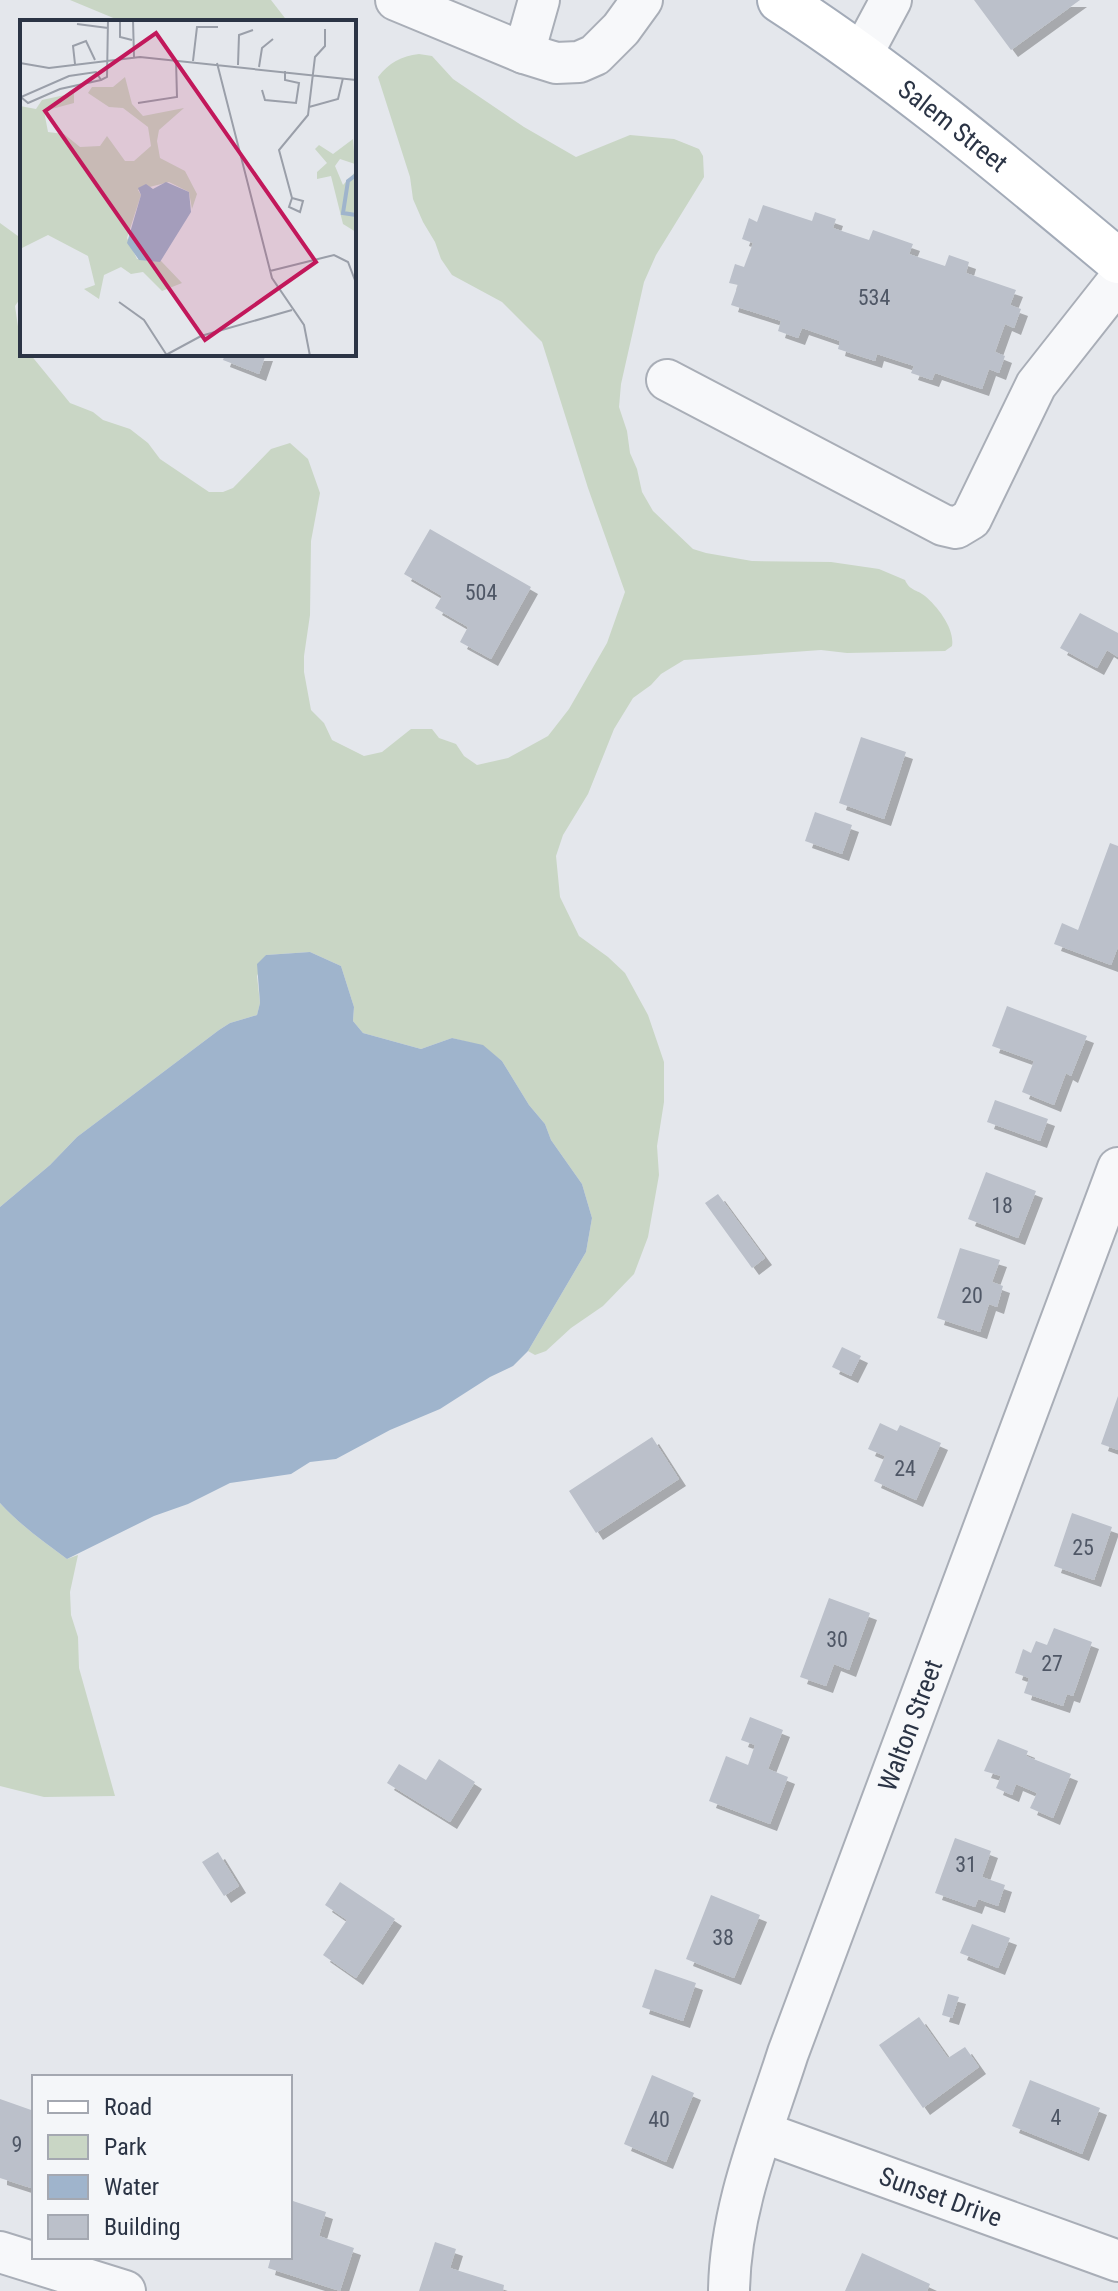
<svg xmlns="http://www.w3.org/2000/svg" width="1118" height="2291" font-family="'Roboto Condensed',sans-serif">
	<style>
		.green { fill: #c9d6c5 }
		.water { fill: #9fb4cc }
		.building { fill: #bbc0ca; filter: url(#shadow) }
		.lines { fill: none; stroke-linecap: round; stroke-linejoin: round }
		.minor-casing { stroke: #a9aeb7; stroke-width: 44 }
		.major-casing { stroke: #a3abb8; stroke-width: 48 }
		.minor { stroke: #f7f8fa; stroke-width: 40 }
		.major { stroke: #fff; stroke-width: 44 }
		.labels { text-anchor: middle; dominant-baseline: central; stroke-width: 6; stroke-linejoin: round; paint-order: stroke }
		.number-label { font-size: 22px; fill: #4f5766 }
		.street-label { font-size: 26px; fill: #2b3445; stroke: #f4f6f9 }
		.inset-river { fill: none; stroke: #9fb4cc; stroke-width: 4 }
		.inset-road { fill: none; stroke: #9a9fa9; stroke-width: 2 }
		.view { fill: #c2185b; fill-opacity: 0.15; stroke: #c2185b; stroke-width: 4 }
		.inset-edge { fill: none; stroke: #2b3445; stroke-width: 4 }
	</style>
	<defs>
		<filter id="shadow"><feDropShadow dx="7" dy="7" stdDeviation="0" flood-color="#0004"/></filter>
	</defs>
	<rect width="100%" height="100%" fill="#e4e7ec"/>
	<path class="green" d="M 70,0 L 271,0 L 288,22 L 123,22 Z
		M 419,54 L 432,56 L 453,79 L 524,127 L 576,157 L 630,135 L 674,139 L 699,149 L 703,156 L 704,177 L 656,255 L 644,282 L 621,384 L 619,407 L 627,431 L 630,453 L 637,469 L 642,492 L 653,511 L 693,549 L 706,553 L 752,561 L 831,562 L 879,569 L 905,580 C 910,591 916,589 925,596 C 938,607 955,629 952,646 L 945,651 L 847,653 L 821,650 L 684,660 L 661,674 L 651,685 L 633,698 L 614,729 L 588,794 L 563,835 L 556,856 L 560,897 L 579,936 L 608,957 L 625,973 L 648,1015 L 664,1062 L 664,1102 L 657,1146 L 659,1175 L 648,1237 L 634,1274 L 603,1306 L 571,1328 L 546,1351 L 535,1355 L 528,1351 L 586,1252 L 592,1218 L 582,1184 L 551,1140 L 545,1124 L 529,1105 L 502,1061 L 483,1046 L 452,1038 L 421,1049 L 363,1033 L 353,1021 L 354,1007 L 341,966 L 310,952 L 266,955 L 257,976 L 260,1003 L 257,1015 L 230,1023 L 219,1030 L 77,1137 L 50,1165 L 0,1207 L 0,223 L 22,239 L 22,296 L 15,306 L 22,354 L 30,354 L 70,403 L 93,412 L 103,420 L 130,429 L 148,443 L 160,459 L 209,492 L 223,492 L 233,488 L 271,449 L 290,443 L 308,459 L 320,493 L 311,541 L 310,615 L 304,656 L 304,672 L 311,710 L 324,723 L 332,740 L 364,756 L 382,752 L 411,729 L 432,729 L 439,738 L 456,744 L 464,756 L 477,765 L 508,758 L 548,736 L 569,709 L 607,643 L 625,592 L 588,488 L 542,342 L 502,302 L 452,275 L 441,259 L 435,242 L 423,222 L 413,199 L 410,177 L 378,77 C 389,63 401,56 419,54 Z
		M 0,1503 C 19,1524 44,1542 67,1559 L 78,1555 L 70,1592 L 71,1615 L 78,1637 L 79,1668 L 115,1796 L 44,1797 L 0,1786 Z"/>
	<path class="water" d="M 310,952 L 341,966 L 354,1007 L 353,1021 L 363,1033 L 421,1049 L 452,1038 L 483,1045 L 502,1061 L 529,1105 L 545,1124 L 551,1140 L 582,1184 L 592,1218 L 586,1252 L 528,1351 L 513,1366 L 490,1377 L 440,1409 L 390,1430 L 336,1459 L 310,1462 L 291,1474 L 230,1483 L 188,1504 L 154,1516 L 67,1559 C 44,1542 19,1524 0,1503 L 0,1207 L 50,1165 L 77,1137 L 219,1030 L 230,1023 L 257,1015 L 260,1003 L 257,964 L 266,955 Z"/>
	<path class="building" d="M 974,0 L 1080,0 L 1011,50 Z
		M 763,205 L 812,221 L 815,212 L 836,219 L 833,228 L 869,240 L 873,230 L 913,244 L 909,254 L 945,266 L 949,255 L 969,262 L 966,273 L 1016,290 L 1010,305 L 1021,309 L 1014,328 L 1005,324 L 995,352 L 1005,356 L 999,373 L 989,369 L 982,389 L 935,373 L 932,380 L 911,373 L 914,366 L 877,354 L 875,361 L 838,349 L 840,341 L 802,328 L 798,338 L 778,331 L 781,321 L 731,305 L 738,285 L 729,283 L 735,264 L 744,267 L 753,243 L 742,239 L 749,218 L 757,222 Z
		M 225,354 L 266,354 L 259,374 L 223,360 Z
		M 430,529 L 531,587 L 491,659 L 460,642 L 468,627 L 435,608 L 442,596 L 404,574 Z
		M 1080,613 L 1118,633 L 1118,657 L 1107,650 L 1097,668 L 1060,648 Z
		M 861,737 L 906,752 L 884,819 L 839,803 Z
		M 815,812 L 852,825 L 842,854 L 805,841 Z
		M 1110,843 L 1118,846 L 1118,947 L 1111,965 L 1054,944 L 1062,923 L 1078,930 Z
		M 1007,1006 L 1087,1036 L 1071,1076 L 1066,1073 L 1054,1105 L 1022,1092 L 1034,1061 L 992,1046 Z
		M 995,1100 L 1048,1119 L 1040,1141 L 987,1122 Z
		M 986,1172 L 1036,1191 L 1018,1238 L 968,1219 Z
		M 718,1194 L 765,1258 L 752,1268 L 705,1203 Z
		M 960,1248 L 1000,1260 L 992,1282 L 1003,1286 L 997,1307 L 989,1304 L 980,1332 L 937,1318 Z
		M 842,1347 L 861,1356 L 851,1376 L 832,1367 Z
		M 1118,1396 L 1118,1450 L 1101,1444 Z
		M 880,1423 L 897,1431 L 900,1425 L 941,1443 L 916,1500 L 874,1481 L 885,1456 L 868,1449 Z
		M 652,1437 L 679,1479 L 596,1533 L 569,1491 Z
		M 1072,1513 L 1112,1527 L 1094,1580 L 1054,1566 Z
		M 829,1598 L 870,1613 L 849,1670 L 834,1664 L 826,1686 L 800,1677 Z
		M 1054,1628 L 1092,1642 L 1073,1696 L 1067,1694 L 1063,1706 L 1024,1693 L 1029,1678 L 1015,1673 L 1023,1649 L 1031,1653 L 1036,1641 L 1047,1645 Z
		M 750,1717 L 783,1730 L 768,1769 L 788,1777 L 770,1824 L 709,1801 L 726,1756 L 748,1765 L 755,1745 L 741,1740 Z
		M 998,1739 L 1028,1751 L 1026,1756 L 1071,1774 L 1053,1818 L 1030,1808 L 1037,1793 L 1016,1784 L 1012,1795 L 996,1788 L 1001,1776 L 984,1771 Z
		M 439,1759 L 475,1782 L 450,1822 L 387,1783 L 399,1764 L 426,1780 Z
		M 955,1838 L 991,1851 L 982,1877 L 1005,1885 L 998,1906 L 978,1899 L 975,1907 L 935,1893 Z
		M 218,1852 L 239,1886 L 224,1896 L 202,1862 Z
		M 340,1882 L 395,1919 L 356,1978 L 323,1955 L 347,1920 L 325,1905 Z
		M 711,1895 L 760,1915 L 734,1978 L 686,1959 Z
		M 972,1924 L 1010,1938 L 998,1968 L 960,1953 Z
		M 655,1969 L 696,1983 L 683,2021 L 642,2007 Z
		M 948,1994 L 959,1997 L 952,2018 L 942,2015 Z
		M 919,2017 L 948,2058 L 965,2047 L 979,2067 L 923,2108 L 879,2045 Z
		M 652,2075 L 694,2093 L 666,2162 L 624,2144 Z
		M 1030,2080 L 1100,2108 L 1082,2154 L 1012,2126 Z
		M 0,2099 L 34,2111 L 34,2189 L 0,2178 Z
		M 290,2200 L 326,2212 L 319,2236 L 354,2248 L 340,2291 L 268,2268 L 271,2257 L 290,2257 Z
		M 435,2242 L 456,2249 L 450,2268 L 504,2285 L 503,2291 L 419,2291 Z
		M 862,2253 L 930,2284 L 927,2291 L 845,2291 Z"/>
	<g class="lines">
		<g class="minor-casing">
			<g id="minor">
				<path d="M 396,0 L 524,53 L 556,63 L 579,62 L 595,55 L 621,29 L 642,0"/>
				<path d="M 524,53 L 539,0"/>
				<path d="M 861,56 L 891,0"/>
				<path d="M 667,380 L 943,525 L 956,528 L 971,519 L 1036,385 L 1118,281"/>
				<path id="s1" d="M 762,2132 L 1118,2261"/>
				<path d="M 0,2252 L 125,2291"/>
				<path id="s2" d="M 729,2291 C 730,2208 763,2131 788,2053 L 1118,1168"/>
			</g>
		</g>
		<g class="major-casing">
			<g id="major">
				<path id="s3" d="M 780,0 C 899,77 1009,170 1118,261"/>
			</g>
		</g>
		<use href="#minor" class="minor"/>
		<use href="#major" class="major"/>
	</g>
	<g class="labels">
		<g class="number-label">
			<text x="874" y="297">534</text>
			<text x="481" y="592">504</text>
			<text x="1002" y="1205">18</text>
			<text x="972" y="1295">20</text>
			<text x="905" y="1468">24</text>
			<text x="1083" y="1547">25</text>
			<text x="837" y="1639">30</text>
			<text x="1052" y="1663">27</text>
			<text x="966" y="1864">31</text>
			<text x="723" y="1937">38</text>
			<text x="1056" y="2117">4</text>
			<text x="659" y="2119">40</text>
			<text x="17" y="2144">9</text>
		</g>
		<g class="street-label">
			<text stroke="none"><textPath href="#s3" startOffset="214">Salem Street</textPath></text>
			<text stroke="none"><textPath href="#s2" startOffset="596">Walton Street</textPath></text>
			<text stroke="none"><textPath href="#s1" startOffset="190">Sunset Drive</textPath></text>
		</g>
	</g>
	<g transform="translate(20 20)">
		<rect width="336" height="336" fill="#e4e7ec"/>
		<path d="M 105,57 L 112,84 L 123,96 L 164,88 L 139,110 L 137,121 L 140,138 L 165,151 L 177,174 L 172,189 L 169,172 L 149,162 L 118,170 L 121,175 L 107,218 L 117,239 L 141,241 L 162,263 L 142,271 L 123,252 L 111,254 L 101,247 L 84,255 L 79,279 L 64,269 L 75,265 L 68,236 L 28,215 L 0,229 L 0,86 L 16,89 L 22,80 L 54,73 L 54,83 L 24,91 L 28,112 L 44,114 L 60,127 L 80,126 L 87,116 L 105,141 L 114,141 L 131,126 L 128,107 L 103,88 L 89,87 L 68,73 L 72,67 L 93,67 ZM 333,119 L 335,144 L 320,139 L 315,146 L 323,165 L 336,151 L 336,212 L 323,204 L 311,156 L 297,159 L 297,152 L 307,143 L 295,129 L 299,125 L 313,134 Z" fill="#c9d6c5"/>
		<path d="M 146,162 L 169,172 L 171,192 L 140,242 L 119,240 L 107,223 L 121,175 L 118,168 L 126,164 L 133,169 Z" fill="#9fb4cc"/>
		<path class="inset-river" d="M 336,155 L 328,161 L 323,193 L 336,195"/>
		<path class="inset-road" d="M 100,0 L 100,17 L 112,20M 113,0 L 114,37M 57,4 L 88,8M 173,41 L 177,7 L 198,7M 0,43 L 29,48 L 120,37 L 336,60M 197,43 L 252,258 L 284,305 L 290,336M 55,44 L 53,26 L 66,21 L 75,40M 218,45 L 219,15 L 233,10M 239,47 L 242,28 L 253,19M 81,60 L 76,52 L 49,56 L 1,77 L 8,83 L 40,69 L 81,60 L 87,57 L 88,0M 242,70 L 245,80 L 276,83 L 279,63 L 265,60 L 265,51M 118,83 L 157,77 L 156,40M 289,87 L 318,79 L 323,58M 272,178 L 283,181 L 280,192 L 269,187 L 272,178 L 259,130 L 288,95 L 295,37 L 305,26 L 305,9M 250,251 L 314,235 L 328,242 L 336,263M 99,282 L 124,300 L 146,334M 144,336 L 181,316 L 272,290"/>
		<path class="view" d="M 136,13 L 296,242 L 185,320 L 25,91 Z"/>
		<rect width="336" height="336" class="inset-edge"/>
	</g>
	<rect x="32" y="2075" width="260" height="184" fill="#f4f6f9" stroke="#a4a8b1" stroke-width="2"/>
	<rect x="48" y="2101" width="40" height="12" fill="#ffffff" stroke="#a4a8b1" stroke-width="2"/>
	<text x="104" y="2115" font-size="24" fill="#2b3445">Road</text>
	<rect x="48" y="2135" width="40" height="24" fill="#c9d6c5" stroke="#a4a8b1" stroke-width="2"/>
	<text x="104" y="2155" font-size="24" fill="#2b3445">Park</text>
	<rect x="48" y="2175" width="40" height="24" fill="#9fb4cc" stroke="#a4a8b1" stroke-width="2"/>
	<text x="104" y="2195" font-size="24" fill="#2b3445">Water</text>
	<rect x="48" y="2215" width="40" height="24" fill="#bbc0ca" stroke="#a4a8b1" stroke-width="2"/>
	<text x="104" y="2235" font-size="24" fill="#2b3445">Building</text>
</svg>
